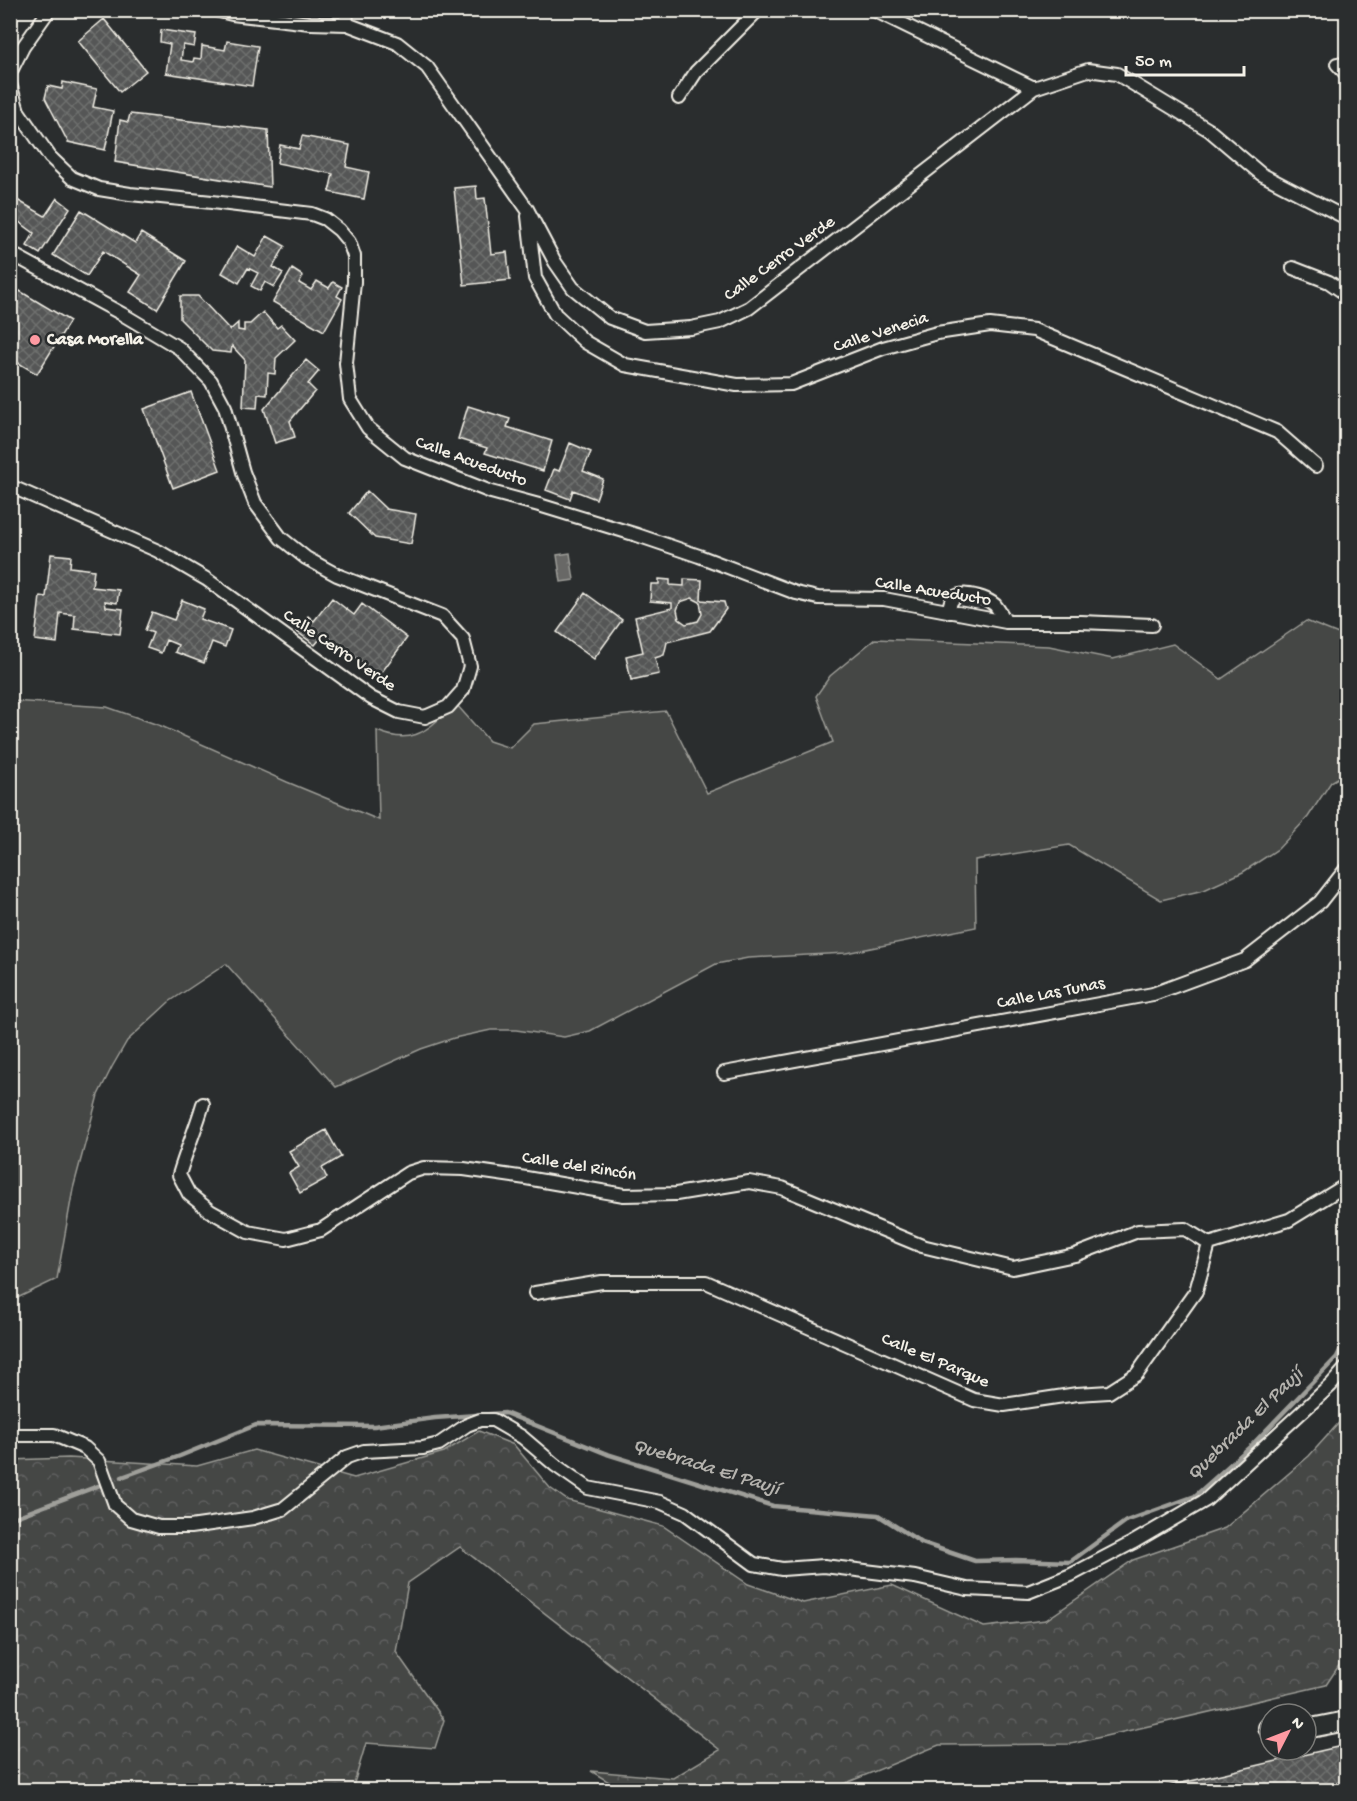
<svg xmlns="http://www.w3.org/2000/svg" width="1357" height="1801" font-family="'Gochi Hand',sans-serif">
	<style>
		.green { fill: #444645; stroke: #9c9c96; stroke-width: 1.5 }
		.forest { fill: url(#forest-crowns); stroke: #9c9c96; stroke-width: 1.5 }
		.water { fill: url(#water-ripples); stroke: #9f9f9a; stroke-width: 1.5 }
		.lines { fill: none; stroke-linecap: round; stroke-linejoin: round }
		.stream { stroke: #9f9f9a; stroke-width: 4.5 }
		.building { fill: url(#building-cross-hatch); stroke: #f4f1e8; stroke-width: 1.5; fill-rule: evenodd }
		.street-casing { stroke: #f4f1e8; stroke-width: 16 }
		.secondary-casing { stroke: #f4f1e8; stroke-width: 22 }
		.street { stroke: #2a2d2e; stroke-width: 12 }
		.secondary { stroke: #2a2d2e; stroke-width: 18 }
		.poi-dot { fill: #ff9aa2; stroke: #2a2d2e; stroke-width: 2 }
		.labels { text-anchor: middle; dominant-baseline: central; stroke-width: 5; stroke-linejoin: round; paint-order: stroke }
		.street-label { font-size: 18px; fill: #f4f1e8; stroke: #2a2d2e }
		.poi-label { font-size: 18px; font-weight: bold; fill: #f4f1e8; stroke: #2a2d2e; text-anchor: start }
		.water-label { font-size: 20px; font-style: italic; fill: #b5b3ae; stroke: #2a2d2e }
	</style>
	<defs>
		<pattern id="forest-crowns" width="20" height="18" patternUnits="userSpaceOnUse" patternTransform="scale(1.5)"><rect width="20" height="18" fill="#444645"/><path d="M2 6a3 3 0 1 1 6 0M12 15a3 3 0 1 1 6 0" fill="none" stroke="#606160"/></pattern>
		<pattern id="water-ripples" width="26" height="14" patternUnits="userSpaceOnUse" patternTransform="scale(1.5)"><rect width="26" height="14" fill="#676866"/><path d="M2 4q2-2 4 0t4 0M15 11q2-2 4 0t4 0" fill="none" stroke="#7d7e7c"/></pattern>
		<pattern id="building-cross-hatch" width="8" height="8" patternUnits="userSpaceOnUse" patternTransform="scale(1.5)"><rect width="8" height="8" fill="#555756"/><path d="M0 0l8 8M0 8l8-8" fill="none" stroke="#6e706e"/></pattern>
	</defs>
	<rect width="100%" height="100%" fill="#2a2d2e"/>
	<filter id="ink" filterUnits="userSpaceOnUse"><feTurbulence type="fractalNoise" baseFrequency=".0167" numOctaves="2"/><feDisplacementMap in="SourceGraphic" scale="12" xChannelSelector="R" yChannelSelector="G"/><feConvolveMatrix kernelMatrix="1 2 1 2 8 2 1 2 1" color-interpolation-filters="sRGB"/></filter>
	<g filter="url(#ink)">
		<path class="green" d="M 1306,621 L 1346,637 L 1346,773 L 1331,782 L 1308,817 L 1278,849 L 1243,872 L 1204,890 L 1161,900 L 1069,845 L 975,860 L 976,927 L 846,953 L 748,958 L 716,964 L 590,1031 L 564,1037 L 516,1030 L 491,1030 L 454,1038 L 421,1049 L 336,1087 L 226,964 L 169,1002 L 127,1041 L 112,1067 L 98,1095 L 73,1189 L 57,1279 L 11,1301 L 11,701 L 107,707 L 161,726 L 287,782 L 379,820 L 377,731 C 416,747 428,728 456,704 L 489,741 L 510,748 L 534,724 L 666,711 L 707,793 L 833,742 L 816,696 L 830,676 L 875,639 L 1049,646 L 1113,659 L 1173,644 L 1221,679 Z"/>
		<path class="forest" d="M 1346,1415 L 1346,1655 L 1326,1685 L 1071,1744 L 939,1745 L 829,1790 L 622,1790 L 591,1771 L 673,1778 L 720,1750 L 460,1547 L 408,1583 L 396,1652 L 444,1720 L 435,1748 L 366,1743 L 352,1790 L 113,1790 L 99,1785 L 83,1790 L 11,1790 L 10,1460 L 69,1458 L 197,1466 L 254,1450 L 354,1478 L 444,1452 L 479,1431 L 514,1445 L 550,1488 L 567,1500 L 663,1526 L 748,1584 L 803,1603 L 892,1585 L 984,1627 L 1046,1620 L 1133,1560 L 1225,1528 L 1309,1456 Z"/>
		<path class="water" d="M 570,553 L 574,580 L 561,582 L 557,555 Z"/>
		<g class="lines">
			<path class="stream" d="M 122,1477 L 180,1456 L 256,1425 L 374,1426 L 435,1418 L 505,1413 L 607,1454 L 773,1506 L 878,1515 L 922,1543 L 975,1561 L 1016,1560 L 1070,1562 L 1126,1521 L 1195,1496 L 1251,1446 L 1337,1357 L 1346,1338
				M 10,1519 L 98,1486"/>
		</g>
		<path class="building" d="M 104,19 L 146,71 L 120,92 L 78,41 Z
			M 161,30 L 196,35 L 194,47 L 183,45 L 181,60 L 193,62 L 194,58 L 201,59 L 202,46 L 225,50 L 227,41 L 258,46 L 252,86 L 166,73 L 170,44 L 160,42 Z
			M 63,82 L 97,89 L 93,107 L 113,111 L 105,150 L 68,142 L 45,98 L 48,86 L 62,89 Z
			M 130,114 L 268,130 L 270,187 L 115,162 L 120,120 L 128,122 Z
			M 302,136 L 350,145 L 346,167 L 369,172 L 364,199 L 329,192 L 333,174 L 277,163 L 280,145 L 299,149 Z
			M 476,186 L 477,199 L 485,198 L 491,254 L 507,252 L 510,280 L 464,285 L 454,188 Z
			M 10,196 L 45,216 L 57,198 L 70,208 L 40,254 L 27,246 L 34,233 L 10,215 Z
			M 81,210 L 135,243 L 141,233 L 186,261 L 157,309 L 130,292 L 141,275 L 103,251 L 87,276 L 53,255 Z
			M 267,236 L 285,246 L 273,267 L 283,273 L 274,287 L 265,282 L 260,291 L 251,286 L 258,273 L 248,268 L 239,283 L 222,273 L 237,246 L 255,257 Z
			M 292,269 L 303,276 L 299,283 L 311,290 L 317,281 L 329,288 L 333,282 L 342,287 L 337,296 L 342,299 L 324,331 L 273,302 Z
			M 13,287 L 70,321 L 37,374 L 10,358 L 10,291 Z
			M 180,296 L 198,296 L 230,330 L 238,323 L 238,330 L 244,331 L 244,324 L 250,324 L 263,312 L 277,328 L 281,325 L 295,340 L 276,358 L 275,374 L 268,373 L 267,395 L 258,394 L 257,408 L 243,407 L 245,360 L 232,346 L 231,353 L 212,351 L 180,319 Z
			M 306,360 L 319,371 L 308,384 L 315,391 L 290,421 L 295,437 L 275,443 L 264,409 Z
			M 191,392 L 220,470 L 173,488 L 144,409 Z
			M 468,406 L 510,419 L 507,427 L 552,441 L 543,471 L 485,453 L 487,448 L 458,439 Z
			M 570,443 L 591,452 L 583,471 L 603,479 L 596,499 L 573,490 L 570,499 L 546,490 L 554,469 L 559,471 Z
			M 367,491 L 386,509 L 416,514 L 411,544 L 375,538 L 349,513 Z
			M 51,554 L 71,556 L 70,567 L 94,570 L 92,587 L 119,590 L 117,603 L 105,601 L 106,607 L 123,609 L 120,634 L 74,629 L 75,615 L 60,613 L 57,643 L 35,640 L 40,596 L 46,597 Z
			M 659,579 L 670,580 L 670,585 L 684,586 L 684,579 L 702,580 L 701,600 L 724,602 L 726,609 L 710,631 L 667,642 L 664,655 L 655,658 L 659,674 L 631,680 L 626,656 L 643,652 L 635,617 L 672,608 L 672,603 L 650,601 L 651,584 L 659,584 ZM 692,598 L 700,602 L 702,614 L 698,621 L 686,624 L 679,619 L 677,610 L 680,602 Z
			M 585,593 L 622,620 L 594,659 L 557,632 Z
			M 332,598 L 354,615 L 362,604 L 407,638 L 379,676 L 324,634 L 315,645 L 296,631 L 308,616 L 314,621 Z
			M 182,600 L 204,609 L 200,619 L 231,630 L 225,647 L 212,642 L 204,663 L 175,652 L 178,645 L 166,640 L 161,653 L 147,648 L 153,633 L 145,630 L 152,612 L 174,620 Z
			M 326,1130 L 341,1157 L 322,1168 L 327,1178 L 300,1193 L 289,1173 L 299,1167 L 289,1151 Z
			M 1346,1745 L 1346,1790 L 1150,1790 L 1195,1780 Z"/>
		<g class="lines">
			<g class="street-casing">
				<path id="street" d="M 215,10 L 232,14 L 310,23 L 347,24 L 397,43 L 427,67 L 527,209 L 555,262 L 573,288 L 610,318 L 645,331 L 691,328 L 720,322 L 749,308 L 1034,88 L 1088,70 L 1117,74 L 1209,130 L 1261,174 L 1346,218
					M 346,10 L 347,24
					M 874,10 L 1034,88
					M 1337,64 L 1346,74
					M 10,73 L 23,47 L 49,10
					M 10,84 L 18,111 L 50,157 L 72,178 L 99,189 L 130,194 L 212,202 L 312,214 L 325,219 L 339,230 L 349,242 L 354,256 L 354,282 L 346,363 L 350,399 L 368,428 L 405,458 L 491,492 L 539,505 L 637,535 L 699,556 L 796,593 L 818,598 L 884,599 L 1006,622 L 1081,622 L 1152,625
					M 679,98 L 696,72 L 758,10
					M 528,216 L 535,278 L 555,314 L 585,342 L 625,365 L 737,385 L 791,384 L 883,348 L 937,333 L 990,325 L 1034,330 L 1277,432 L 1316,466
					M 10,253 L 122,314 L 179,348 L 211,381 L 225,407 L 243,472 L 255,503 L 281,538 L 306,558 L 337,575 L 442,616 L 463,639 L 470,666 L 463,690 L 448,707 L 425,717 L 399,712 L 371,698 L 206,579 L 158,551 L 10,486
					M 1293,268 L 1329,282 L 1346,294
					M 950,612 C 946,585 983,595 995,605 C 999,610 1003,617 1006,622
					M 724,1073 L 1153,994 L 1245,960 L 1320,902 L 1346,869
					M 203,1104 C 196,1128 186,1151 179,1175 L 189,1194 L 210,1211 L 248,1232 L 286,1239 L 321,1230 L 408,1173 L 424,1168 L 464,1169 L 526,1178 L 624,1195 L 676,1194 L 749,1182 L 782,1188 L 922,1246 L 1013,1268 L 1075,1255 L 1138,1231 L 1185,1229 L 1209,1244
					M 535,1293 L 602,1282 L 706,1282 L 974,1400 L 1004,1405 L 1077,1394 L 1109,1392 L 1137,1374 L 1196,1291 L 1209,1244 L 1289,1220 L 1346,1185
					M 10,1435 L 54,1435 L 85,1448 L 99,1461 L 115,1505 L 131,1519 L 159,1527 L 190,1527 L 253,1518 L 283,1509 L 347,1457 L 364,1451 L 423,1448 L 439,1444 L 467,1425 L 480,1420 L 493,1420 L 522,1437 L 555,1465 L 588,1488 L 660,1502 L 685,1513 L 754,1564 L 782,1569 L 824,1566 L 915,1577 L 967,1589 L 1028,1592 L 1071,1575 L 1132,1543 L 1206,1500 L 1331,1385 L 1346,1368"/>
			</g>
			<g class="secondary-casing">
				<path id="secondary" d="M 1268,1728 L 1270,1728
					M 1306,1729 L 1346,1721"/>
			</g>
			<use href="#street" class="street"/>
			<use href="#secondary" class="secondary"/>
		</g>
	</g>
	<circle class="poi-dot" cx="35" cy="340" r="6"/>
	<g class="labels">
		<g class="street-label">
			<text transform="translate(780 259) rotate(-36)">Calle Cerro Verde</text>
			<text transform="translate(881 333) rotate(-18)">Calle Venecia</text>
			<text transform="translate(471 462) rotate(20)">Calle Acueducto</text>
			<text transform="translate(933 592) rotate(9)">Calle Acueducto</text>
			<text transform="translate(339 651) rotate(34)">Calle Cerro Verde</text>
			<text transform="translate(1051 994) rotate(-11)">Calle Las Tunas</text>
			<text transform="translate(579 1167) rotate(9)">Calle del Rincón</text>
			<text transform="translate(935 1361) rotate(23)">Calle El Parque</text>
		</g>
		<g class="poi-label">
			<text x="47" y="340">Casa Morella</text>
		</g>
		<g class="water-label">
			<text transform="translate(1246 1425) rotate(-44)">Quebrada El Paují</text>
			<text transform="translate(706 1468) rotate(17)">Quebrada El Paují</text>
		</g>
	</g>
	<rect width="1357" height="1801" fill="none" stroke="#2a2d2e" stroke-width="36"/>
	<rect x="18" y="18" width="1321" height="1765" fill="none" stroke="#f4f1e8" stroke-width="2" filter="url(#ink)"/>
	<g transform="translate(1288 1732) rotate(48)"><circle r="28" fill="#2a2d2e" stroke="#7b7b78" stroke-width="1.5"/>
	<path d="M0-4.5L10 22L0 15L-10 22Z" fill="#ff9aa2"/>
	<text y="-9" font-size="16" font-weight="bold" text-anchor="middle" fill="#f4f1e8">N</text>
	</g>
	<path d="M1126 66v9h118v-9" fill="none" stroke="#f4f1e8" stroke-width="3"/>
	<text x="1135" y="66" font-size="18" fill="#f4f1e8" stroke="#2a2d2e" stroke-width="4.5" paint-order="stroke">50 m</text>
</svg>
